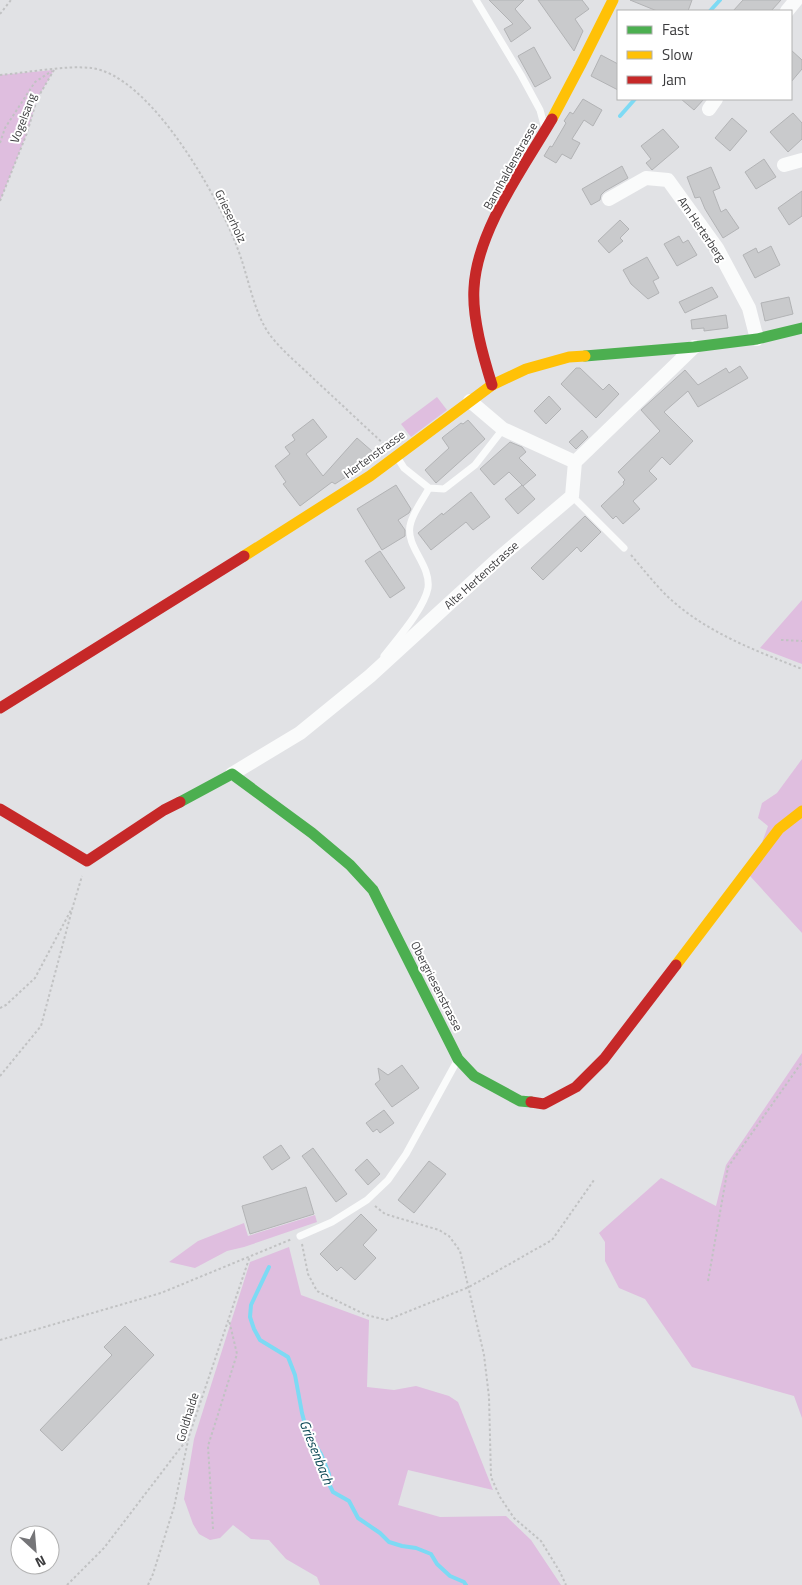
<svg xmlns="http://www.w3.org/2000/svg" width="802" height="1585" font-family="'Titillium Web',sans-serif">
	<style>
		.green { fill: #dfbedf }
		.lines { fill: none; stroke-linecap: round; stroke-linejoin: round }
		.stream { stroke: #7ddaf4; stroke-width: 4 }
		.building { fill: #c9cacc; stroke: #b2b3b5 }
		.path { stroke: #c1c2c3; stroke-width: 2; stroke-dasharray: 2.5 2.5; stroke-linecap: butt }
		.lane { stroke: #fafbfb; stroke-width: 7 }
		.street { stroke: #fafbfb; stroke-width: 14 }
		.fast { stroke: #4caf50; stroke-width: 11 }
		.slow { stroke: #ffc107; stroke-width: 11 }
		.jam { stroke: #c62828; stroke-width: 11 }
		.labels { text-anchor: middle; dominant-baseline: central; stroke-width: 4; stroke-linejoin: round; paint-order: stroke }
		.street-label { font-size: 12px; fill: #3b3b3d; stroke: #fff }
		.water-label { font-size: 14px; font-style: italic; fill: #074452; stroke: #fff }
	</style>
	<rect width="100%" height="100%" fill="#e1e2e5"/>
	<path class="green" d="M 54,70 L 37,99 L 27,133 L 0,201 L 0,75 Z
		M 437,397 L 447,410 L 411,437 L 401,424 Z
		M 802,600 L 802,664 L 760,648 Z
		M 802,759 L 802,933 L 750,876 L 768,826 L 758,818 L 762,803 L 777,793 Z
		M 802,1053 L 802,1418 L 794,1396 L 692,1367 L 645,1299 L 619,1288 L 605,1261 L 605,1242 L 599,1233 L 661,1178 L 716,1206 L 726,1165 Z
		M 315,1215 L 317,1222 L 244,1247 L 227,1251 L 195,1268 L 169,1262 L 198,1241 L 244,1223 L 248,1236 Z
		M 289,1247 L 301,1295 L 369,1320 L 367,1387 L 394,1390 L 416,1386 L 449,1396 L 458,1402 L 493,1490 L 408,1470 L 398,1505 L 440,1517 L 506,1516 L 531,1540 L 561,1585 L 320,1585 L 317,1577 L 286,1559 L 269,1540 L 251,1539 L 233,1525 L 220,1538 L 210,1540 L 199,1534 L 193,1524 L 184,1499 L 194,1439 L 250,1262 Z"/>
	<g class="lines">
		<path class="stream" d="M 710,11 L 720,0
			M 620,116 L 635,99
			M 269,1267 L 251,1305 L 250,1317 L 254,1329 L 260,1340 L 288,1357 L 295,1375 L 302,1413 L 307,1432 L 321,1454 L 329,1474 L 330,1486 L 333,1492 L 349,1501 L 358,1518 L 380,1533 L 389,1542 L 402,1546 L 416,1548 L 431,1554 L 437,1564 L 450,1576 L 464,1582 L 466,1585"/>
	</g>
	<path class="building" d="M 489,0 L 524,0 L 515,9 L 531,28 L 511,42 L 504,29 L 513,24 Z
		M 538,0 L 582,0 L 589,9 L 575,19 L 583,31 L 574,51 Z
		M 630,0 L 692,0 L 688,11 L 657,11 Z
		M 743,0 L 781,0 L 771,11 L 733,11 Z
		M 534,47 L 551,78 L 535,87 L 518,56 Z
		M 791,50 L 802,60 L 802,69 L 791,82 Z
		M 601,55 L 618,64 L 618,90 L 591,76 Z
		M 583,99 L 602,110 L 593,126 L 584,120 L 572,139 L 580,143 L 571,159 L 562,154 L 556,163 L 544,156 L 550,146 L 552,147 L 566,123 L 564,121 L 570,112 L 573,114 Z
		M 681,99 L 704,99 L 694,110 Z
		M 793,113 L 802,123 L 802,139 L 788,152 L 770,132 Z
		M 732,118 L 747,131 L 730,151 L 715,138 Z
		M 663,129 L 679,147 L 652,170 L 646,163 L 651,159 L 641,146 Z
		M 764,159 L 776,177 L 756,189 L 745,172 Z
		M 622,166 L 628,178 L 605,191 L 601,195 L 600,200 L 591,205 L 582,189 Z
		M 711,167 L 720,188 L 713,191 L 721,212 L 726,209 L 739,228 L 723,238 L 705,209 L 700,197 L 695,198 L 687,177 Z
		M 802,191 L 802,216 L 789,225 L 778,208 Z
		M 620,220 L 629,229 L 620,238 L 623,241 L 609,253 L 598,241 Z
		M 679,236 L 683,243 L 688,240 L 697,255 L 677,266 L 664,244 Z
		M 771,246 L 780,265 L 755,278 L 743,255 L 756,248 L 758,253 Z
		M 647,257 L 659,278 L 653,281 L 659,293 L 648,299 L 631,284 L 623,270 Z
		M 712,287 L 718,297 L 685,313 L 679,302 Z
		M 789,297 L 793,314 L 765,321 L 761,303 Z
		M 726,315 L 728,328 L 704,331 L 704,328 L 692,329 L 691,320 Z
		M 740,366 L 748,378 L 698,407 L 688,391 L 664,412 L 693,441 L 670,465 L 662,457 L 649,471 L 657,479 L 633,501 L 640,509 L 623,524 L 616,516 L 613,519 L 601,506 L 624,484 L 623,482 L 625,480 L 618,472 L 660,431 L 641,410 L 685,370 L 698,385 L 726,368 L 729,373 Z
		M 576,368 L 580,368 L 603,390 L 609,384 L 619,394 L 596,418 L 561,384 Z
		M 549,396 L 561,409 L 546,424 L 534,411 Z
		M 313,419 L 327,437 L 306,454 L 323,476 L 357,438 L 373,452 L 358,469 L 335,484 L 332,482 L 300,506 L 283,484 L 286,482 L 275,466 L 290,454 L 285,447 L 295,440 L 292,435 Z
		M 468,420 L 485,439 L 436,483 L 425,470 L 449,448 L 442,438 L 443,437 L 461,423 L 463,424 Z
		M 582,430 L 588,437 L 576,449 L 569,442 Z
		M 510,442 L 522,447 L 526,452 L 519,458 L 536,475 L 523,486 L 509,472 L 494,485 L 480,469 Z
		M 396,485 L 411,509 L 409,513 L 398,520 L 405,530 L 405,536 L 382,550 L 357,509 Z
		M 522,485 L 535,499 L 518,514 L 505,499 Z
		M 471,492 L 490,517 L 473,530 L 466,522 L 431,550 L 418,533 L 442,513 L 443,515 Z
		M 585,516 L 601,532 L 581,552 L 577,547 L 543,580 L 531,568 Z
		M 380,551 L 405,588 L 390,598 L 365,561 Z
		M 402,1065 L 419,1088 L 392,1107 L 375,1084 L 380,1080 L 378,1068 L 388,1075 Z
		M 384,1110 L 394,1123 L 380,1133 L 377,1129 L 373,1132 L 366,1123 Z
		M 281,1145 L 290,1158 L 272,1170 L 263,1157 Z
		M 313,1148 L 347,1194 L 336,1202 L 302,1156 Z
		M 367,1159 L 380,1174 L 368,1185 L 355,1170 Z
		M 429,1161 L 446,1174 L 414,1213 L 398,1200 Z
		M 306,1187 L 314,1214 L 250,1234 L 242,1206 Z
		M 361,1214 L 377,1230 L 363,1245 L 376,1258 L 355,1280 L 341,1267 L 337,1271 L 320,1254 Z
		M 125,1326 L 154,1355 L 62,1451 L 40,1430 L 112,1355 L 104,1347 Z"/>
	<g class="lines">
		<path class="path" d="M 0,14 L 11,0
			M 0,75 C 26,73 65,65 91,68 C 150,75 218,196 237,247 C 248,274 253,312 270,335 C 283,352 301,366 316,381 C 339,402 362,424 385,445
			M 0,143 L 5,128 L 35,82 L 52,71
			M 0,201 L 27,133 L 37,99 L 54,70
			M 631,555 C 643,569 654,583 667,596 C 705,632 754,650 802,669
			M 781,640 L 802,641
			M 0,1008 L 6,1005 L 35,978 L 71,910
			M 0,1076 L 41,1026 L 73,906 L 82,876
			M 375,1206 L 385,1214 L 439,1230 L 449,1236 L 460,1251 L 484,1355 L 489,1397 L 491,1477 L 500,1497 L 514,1518 L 541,1541 L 560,1572 L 566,1585
			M 302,1244 L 308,1274 L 317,1291 L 366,1315 L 387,1320 L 469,1287 L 552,1240 L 594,1180
			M 708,1281 L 728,1167 L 802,1062
			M 0,1340 L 161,1293 L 292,1239
			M 213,1529 L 208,1446 L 237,1354 L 229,1320
			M 67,1585 L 104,1548 L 188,1438
			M 148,1585 L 153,1574 L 174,1507 L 189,1436 L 250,1256"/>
		<path class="lane" d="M 476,0 L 521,75 L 540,110 L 544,125
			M 397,457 L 404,468 L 429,488 L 444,489 L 475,465 L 503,429
			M 572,496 L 624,548
			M 384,656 C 397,639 424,609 428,588 C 431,565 406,547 410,526 C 412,513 423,500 429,488
			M 300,1236 L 332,1222 L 367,1200 L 388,1180 L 406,1154 L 457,1061"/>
		<path class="street" d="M 787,11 L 796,0
			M 709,109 L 716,99
			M 784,165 L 802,160
			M 609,199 L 646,178 L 668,180 L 717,248 L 749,308 L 757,339
			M 470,401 L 503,429 L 575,462
			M 232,774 L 300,733 L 370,676 L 499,558 L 572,496 L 575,462 L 694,347"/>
		<path class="fast" d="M 585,356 L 694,347 L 757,339 L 802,328
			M 180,802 L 232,774 L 312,833 L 350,865 L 373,890 L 458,1059 L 474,1076 L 520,1101 L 531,1102"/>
		<path class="slow" d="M 552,119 L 580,66 L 613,0
			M 244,556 L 370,476 L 492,385 L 526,369 L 569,357 L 585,356
			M 676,965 L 779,829 L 802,811"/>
		<path class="jam" d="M 492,385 C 483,356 472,318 474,288 C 477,230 524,167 552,119
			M 0,708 L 244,556
			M 0,809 L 87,861 L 164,810 L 180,802
			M 531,1102 L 544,1104 L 576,1087 L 604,1059 L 676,965"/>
	</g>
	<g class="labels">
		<g class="street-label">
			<text transform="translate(23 118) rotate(-69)">Vogelsang</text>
			<text transform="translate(510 166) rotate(-61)">Bannhaldenstrasse</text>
			<text transform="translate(231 216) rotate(64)">Grieserholz</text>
			<text transform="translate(702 229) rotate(56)">Am Herterberg</text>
			<text transform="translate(374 454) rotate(-36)">Hertenstrasse</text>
			<text transform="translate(481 575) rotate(-42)">Alte Hertenstrasse</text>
			<text transform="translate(437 986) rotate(63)">Obergriesenstrasse</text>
			<text transform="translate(187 1417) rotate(-73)">Goldhalde</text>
		</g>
		<g class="water-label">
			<text transform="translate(317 1452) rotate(68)">Griesenbach</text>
		</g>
	</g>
	<rect x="617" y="10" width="175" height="90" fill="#ffffff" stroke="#b1b1b1"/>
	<rect x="627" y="26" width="25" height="8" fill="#4caf50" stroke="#b1b1b1"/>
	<text x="662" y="35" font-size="15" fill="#3b3b3d">Fast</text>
	<rect x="627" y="51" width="25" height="8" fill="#ffc107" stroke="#b1b1b1"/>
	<text x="662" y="60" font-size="15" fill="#3b3b3d">Slow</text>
	<rect x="627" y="76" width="25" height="8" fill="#c62828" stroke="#b1b1b1"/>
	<text x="662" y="85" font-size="15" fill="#3b3b3d">Jam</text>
	<g transform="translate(35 1550) rotate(154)"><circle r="24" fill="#ffffff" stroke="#b1b1b1"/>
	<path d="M0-4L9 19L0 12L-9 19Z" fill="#757578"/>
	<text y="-8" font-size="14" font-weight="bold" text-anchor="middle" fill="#3b3b3d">N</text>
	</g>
</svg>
